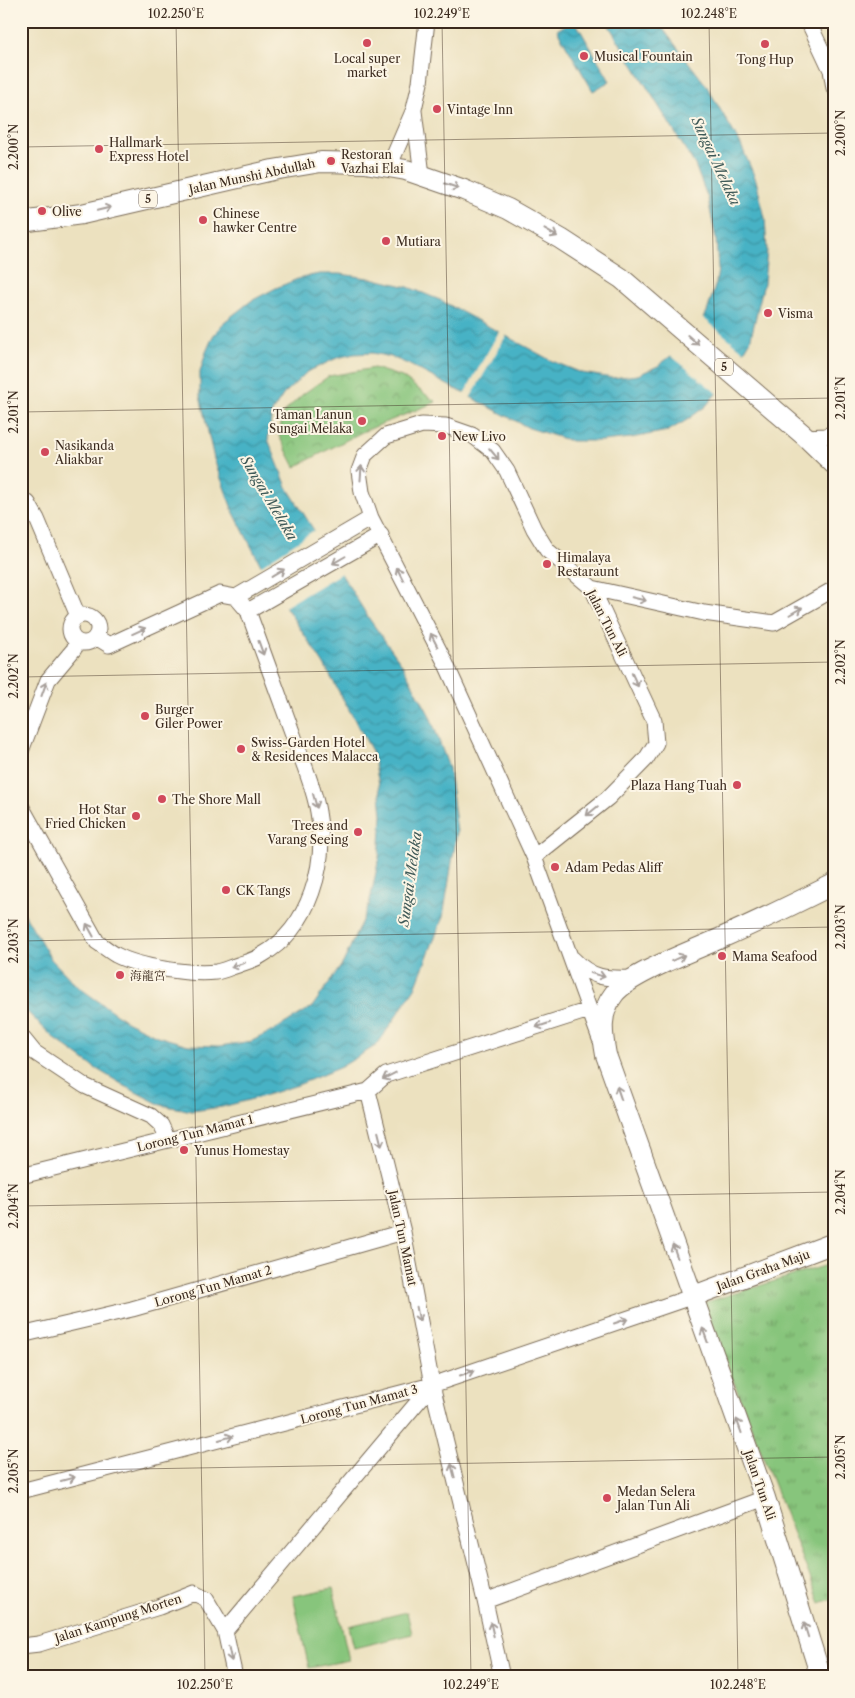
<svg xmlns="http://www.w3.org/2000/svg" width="855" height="1698" font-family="'Libre Caslon Text','Noto Serif SC',serif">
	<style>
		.grass { fill: url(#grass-tufts); stroke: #61784c }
		.park { fill: url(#park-crowns); stroke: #61784c }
		.garden { fill: #87c57b; stroke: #61784c }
		.water { fill: url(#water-waves); stroke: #416e72 }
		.pier { fill: #ece1bf }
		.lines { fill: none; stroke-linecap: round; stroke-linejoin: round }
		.minor-casing { stroke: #796a56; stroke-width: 17 }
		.major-casing { stroke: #796a56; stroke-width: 22 }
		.minor { stroke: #fff; stroke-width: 15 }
		.major { stroke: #fff; stroke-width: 20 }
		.oneway { stroke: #a79f9a }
		.ticks { fill: none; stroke: #3b2a1e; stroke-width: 1; stroke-opacity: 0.45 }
		.poi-dot { fill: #d1495b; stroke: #fcf5e5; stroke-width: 2 }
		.labels { text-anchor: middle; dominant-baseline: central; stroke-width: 4; stroke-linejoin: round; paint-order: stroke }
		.shield { fill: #fcf5e5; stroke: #75675a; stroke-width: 1 }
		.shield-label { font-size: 11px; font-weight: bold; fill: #3b2a1e }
		.poi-label { font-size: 12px; fill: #3b2a1e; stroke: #fcf5e5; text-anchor: start }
		.street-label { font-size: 12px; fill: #3b2a1e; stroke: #fcf5e5 }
		.water-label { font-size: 14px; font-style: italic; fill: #3f5a58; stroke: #fcf5e5 }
		.neatline { fill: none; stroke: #3b2a1e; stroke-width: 2 }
		.ticks-label { font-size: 12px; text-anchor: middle; fill: #3b2a1e }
	</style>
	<defs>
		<pattern id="grass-tufts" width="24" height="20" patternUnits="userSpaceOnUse" patternTransform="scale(1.25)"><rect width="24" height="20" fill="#87c57b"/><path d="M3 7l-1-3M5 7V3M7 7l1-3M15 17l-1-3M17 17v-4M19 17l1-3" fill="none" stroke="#70a064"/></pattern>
		<pattern id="park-crowns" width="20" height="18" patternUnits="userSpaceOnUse" patternTransform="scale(1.25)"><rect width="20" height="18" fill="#87c57b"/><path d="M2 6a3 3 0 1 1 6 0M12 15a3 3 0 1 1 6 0" fill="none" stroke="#70a064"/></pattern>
		<pattern id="water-waves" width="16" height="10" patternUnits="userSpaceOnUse" patternTransform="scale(1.25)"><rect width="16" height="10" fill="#47b2c5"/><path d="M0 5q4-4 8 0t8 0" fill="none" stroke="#3c919f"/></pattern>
	</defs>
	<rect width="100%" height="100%" fill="#fcf5e5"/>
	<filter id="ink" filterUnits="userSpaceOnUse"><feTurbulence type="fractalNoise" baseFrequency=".02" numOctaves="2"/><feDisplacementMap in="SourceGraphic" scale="10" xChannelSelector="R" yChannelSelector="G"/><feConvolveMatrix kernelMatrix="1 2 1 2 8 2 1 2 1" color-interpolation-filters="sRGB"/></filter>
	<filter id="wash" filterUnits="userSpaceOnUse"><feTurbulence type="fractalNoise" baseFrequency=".0096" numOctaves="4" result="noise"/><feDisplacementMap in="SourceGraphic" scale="20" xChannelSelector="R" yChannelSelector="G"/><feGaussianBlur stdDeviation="1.12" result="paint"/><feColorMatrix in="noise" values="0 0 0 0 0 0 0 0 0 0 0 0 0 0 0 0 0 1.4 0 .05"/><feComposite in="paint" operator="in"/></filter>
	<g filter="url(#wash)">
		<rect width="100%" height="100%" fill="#ece1bf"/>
		<path class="grass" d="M 834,1263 L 834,1598 L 820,1603 L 703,1303 Z"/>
		<path class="park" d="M 374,368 L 402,377 L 436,402 L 362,432 L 295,467 L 279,436 L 283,413 L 303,394 L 329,376 Z"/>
		<path class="garden" d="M 333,1588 L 349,1660 L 309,1668 L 293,1596 Z
			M 407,1612 L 412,1634 L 354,1648 L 349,1626 Z"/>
		<path class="water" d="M 572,21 L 575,21 L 610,81 L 593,91 L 557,30 Z
			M 606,21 L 657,21 L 706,85 L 741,145 L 756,180 L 765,218 L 767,250 L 764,283 L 757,312 L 750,342 L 724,384 L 706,406 L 687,420 L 668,431 L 631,438 L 602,441 L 571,441 L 529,428 L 408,364 L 391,357 L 372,353 L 354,354 L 337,358 L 307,372 L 283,395 L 272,412 L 268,439 L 287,487 L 370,620 L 401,663 L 430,716 L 449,768 L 457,832 L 443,917 L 415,988 L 377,1045 L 341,1067 L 298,1085 L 260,1097 L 222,1107 L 192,1111 L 161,1105 L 130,1089 L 95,1068 L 54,1038 L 21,1006 L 21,908 L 51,959 L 77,986 L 126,1021 L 157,1036 L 188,1045 L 220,1046 L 252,1041 L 276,1029 L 312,1007 L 343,963 L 369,905 L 379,858 L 382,815 L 379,784 L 372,751 L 323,663 L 271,585 L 232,509 L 214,459 L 200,396 L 200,372 L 206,352 L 213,336 L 224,322 L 251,301 L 276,288 L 300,278 L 319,274 L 340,274 L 375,279 L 408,287 L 440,300 L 552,361 L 582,373 L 612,378 L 638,375 L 658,366 L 682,347 L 707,312 L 716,283 L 718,269 L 716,239 L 708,199 L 695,165 Z"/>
		<path class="pier" d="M 701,316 L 746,353 L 727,385 L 719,395 L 669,354 L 680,346 Z
			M 500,330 L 507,334 L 469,400 L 463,396 Z
			M 316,529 L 343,572 L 283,608 L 269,586 L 259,567 Z"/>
	</g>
	<g filter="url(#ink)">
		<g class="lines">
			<g class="minor-casing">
				<path id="minor" d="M 808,21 L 831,70 L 834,88
					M 414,111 L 422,175
					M 389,167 L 414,109 L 420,83 L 427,21
					M 806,437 L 825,436 L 834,433
					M 21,499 L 28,503 L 37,519 L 78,616
					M 592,588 L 704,613 L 774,623 L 834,589
					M 236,597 L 371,518
					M 248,611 L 381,535
					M70 629a14 14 0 1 1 28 0a14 14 0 1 1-28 0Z
					M 21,751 L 48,680 L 74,649 L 77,642
					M 21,806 L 97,942 C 103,946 109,951 116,955 C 139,967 190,975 216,972 C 223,971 231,967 238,965 C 246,962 255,960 262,955 C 310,928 328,863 318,812 C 314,787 303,763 295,740 C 279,697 264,654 248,611 L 236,597 L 220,594 L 109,645 L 96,637
					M 534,857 L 608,798 L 646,759 L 656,743 L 654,721 L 592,588 L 547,550 L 534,529 L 507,471 L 493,451 L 472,435 L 446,426 L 422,425 L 386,436 L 365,455 L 359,471 L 362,492 L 371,518 L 445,662 L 534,857 L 600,1039
					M 572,958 C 592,979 606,979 633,978
					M 21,1036 L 34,1052 L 85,1086 L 151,1116 L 161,1125 L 168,1140
					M 368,1091 L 403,1232 L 432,1385 L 485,1601 L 502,1677
					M 368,1091 L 386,1075 L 589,1010
					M 21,1176 L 368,1091
					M 21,1335 L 132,1309 L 403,1232
					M 21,1491 L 432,1385 L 691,1297
					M 485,1601 L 765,1498
					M 225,1631 L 432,1385
					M 21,1646 L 39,1644 L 159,1607 L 194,1593 L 206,1599 L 225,1631 L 235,1677"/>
			</g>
			<g class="major-casing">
				<path id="major" d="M 21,222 L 82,214 L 273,170 L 321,162 L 365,163 L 406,170 L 464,190 L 508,209 L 561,239 L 621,278 L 806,437 L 834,464
					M 691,1297 L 834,1243
					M 821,1677 L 765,1498 L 606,1055 C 602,1033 599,1013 614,994 C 629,974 695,950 721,938 C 759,921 796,903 834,884"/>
			</g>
			<use href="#minor" class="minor"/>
			<use href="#major" class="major"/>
		</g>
		<defs><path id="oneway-shaft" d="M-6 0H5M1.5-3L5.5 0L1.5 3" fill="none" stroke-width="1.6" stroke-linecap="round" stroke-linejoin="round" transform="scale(1.25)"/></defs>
		<g class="oneway">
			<use href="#oneway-shaft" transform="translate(452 186) rotate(19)"/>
			<use href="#oneway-shaft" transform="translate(104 209) rotate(-13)"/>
			<use href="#oneway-shaft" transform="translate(551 233) rotate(29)"/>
			<use href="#oneway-shaft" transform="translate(693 340) rotate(41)"/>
			<use href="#oneway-shaft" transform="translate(494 454) rotate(50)"/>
			<use href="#oneway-shaft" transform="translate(361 473) rotate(-86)"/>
			<use href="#oneway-shaft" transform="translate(339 560) rotate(150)"/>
			<use href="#oneway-shaft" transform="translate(278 573) rotate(-31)"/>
			<use href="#oneway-shaft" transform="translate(400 574) rotate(-117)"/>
			<use href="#oneway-shaft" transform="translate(639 599) rotate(13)"/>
			<use href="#oneway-shaft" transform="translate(796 611) rotate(-30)"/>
			<use href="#oneway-shaft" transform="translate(139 631) rotate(-24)"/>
			<use href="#oneway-shaft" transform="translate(434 640) rotate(-117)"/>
			<use href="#oneway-shaft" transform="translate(261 648) rotate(70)"/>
			<use href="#oneway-shaft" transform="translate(635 680) rotate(65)"/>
			<use href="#oneway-shaft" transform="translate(44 689) rotate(-70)"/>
			<use href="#oneway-shaft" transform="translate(315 801) rotate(74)"/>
			<use href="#oneway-shaft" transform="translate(592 811) rotate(141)"/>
			<use href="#oneway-shaft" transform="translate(90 930) rotate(-119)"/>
			<use href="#oneway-shaft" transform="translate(678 958) rotate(-24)"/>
			<use href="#oneway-shaft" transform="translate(238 965) rotate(161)"/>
			<use href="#oneway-shaft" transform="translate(598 975) rotate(16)"/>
			<use href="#oneway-shaft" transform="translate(543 1025) rotate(162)"/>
			<use href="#oneway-shaft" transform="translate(389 1076) rotate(153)"/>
			<use href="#oneway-shaft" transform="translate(619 1093) rotate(-109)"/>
			<use href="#oneway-shaft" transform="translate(380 1139) rotate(76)"/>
			<use href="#oneway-shaft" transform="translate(675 1251) rotate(-109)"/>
			<use href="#oneway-shaft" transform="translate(418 1314) rotate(79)"/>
			<use href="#oneway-shaft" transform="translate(621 1321) rotate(-19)"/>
			<use href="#oneway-shaft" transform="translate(705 1335) rotate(-110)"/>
			<use href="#oneway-shaft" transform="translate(467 1373) rotate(-19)"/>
			<use href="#oneway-shaft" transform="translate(739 1426) rotate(-110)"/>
			<use href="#oneway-shaft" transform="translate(226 1438) rotate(-15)"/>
			<use href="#oneway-shaft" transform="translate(453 1471) rotate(-104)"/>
			<use href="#oneway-shaft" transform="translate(68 1479) rotate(-15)"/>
			<use href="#oneway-shaft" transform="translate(492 1629) rotate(-103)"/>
			<use href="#oneway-shaft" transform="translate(806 1630) rotate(-107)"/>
			<use href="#oneway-shaft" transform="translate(230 1654) rotate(78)"/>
		</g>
	</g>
	<path class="ticks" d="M 176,21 L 205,1677M 442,21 L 471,1677M 709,21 L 738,1677M 21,147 L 834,133M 21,412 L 834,398M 21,677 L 834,662M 21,941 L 834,927M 21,1206 L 834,1192M 21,1471 L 834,1457"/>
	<g class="poi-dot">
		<circle cx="367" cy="43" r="5"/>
		<circle cx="765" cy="44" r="5"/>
		<circle cx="584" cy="56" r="5"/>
		<circle cx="437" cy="109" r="5"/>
		<circle cx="99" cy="149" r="5"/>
		<circle cx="331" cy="161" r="5"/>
		<circle cx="42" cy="211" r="5"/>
		<circle cx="203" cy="220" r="5"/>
		<circle cx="386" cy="241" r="5"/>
		<circle cx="768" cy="313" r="5"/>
		<circle cx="362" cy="421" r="5"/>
		<circle cx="442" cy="436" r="5"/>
		<circle cx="45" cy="452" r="5"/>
		<circle cx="547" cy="564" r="5"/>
		<circle cx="145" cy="716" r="5"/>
		<circle cx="241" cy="749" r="5"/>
		<circle cx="737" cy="785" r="5"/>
		<circle cx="162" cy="799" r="5"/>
		<circle cx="136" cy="816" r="5"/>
		<circle cx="358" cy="832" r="5"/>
		<circle cx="555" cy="867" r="5"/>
		<circle cx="226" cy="890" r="5"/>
		<circle cx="722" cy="956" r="5"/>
		<circle cx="120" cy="975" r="5"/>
		<circle cx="184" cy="1150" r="5"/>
		<circle cx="607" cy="1498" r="5"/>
	</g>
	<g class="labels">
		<g class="shield">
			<rect x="139" y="190.5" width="18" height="17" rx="4"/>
			<rect x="715" y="358.5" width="18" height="17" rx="4"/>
		</g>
		<g class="shield-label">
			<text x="148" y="199">5</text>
			<text x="724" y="367">5</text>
		</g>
		<g class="poi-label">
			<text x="594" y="56">Musical Fountain</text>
			<text x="367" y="58" text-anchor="middle">Local super<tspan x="367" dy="14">market</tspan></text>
			<text x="765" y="59" text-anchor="middle">Tong Hup</text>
			<text x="447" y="109">Vintage Inn</text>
			<text x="109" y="142">Hallmark<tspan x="109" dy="14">Express Hotel</tspan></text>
			<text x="341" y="154">Restoran<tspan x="341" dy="14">Vazhai Elai</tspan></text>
			<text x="52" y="211">Olive</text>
			<text x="213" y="213">Chinese<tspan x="213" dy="14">hawker Centre</tspan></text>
			<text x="396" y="241">Mutiara</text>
			<text x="778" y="313">Visma</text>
			<text x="352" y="414" text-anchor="end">Taman Lanun<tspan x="352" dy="14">Sungai Melaka</tspan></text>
			<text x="452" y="436">New Livo</text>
			<text x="55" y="445">Nasikanda<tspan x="55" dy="14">Aliakbar</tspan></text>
			<text x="557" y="557">Himalaya<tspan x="557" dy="14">Restaraunt</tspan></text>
			<text x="155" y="709">Burger<tspan x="155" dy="14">Giler Power</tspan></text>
			<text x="251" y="742">Swiss-Garden Hotel<tspan x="251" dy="14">&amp; Residences Malacca</tspan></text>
			<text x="727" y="785" text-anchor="end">Plaza Hang Tuah</text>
			<text x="172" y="799">The Shore Mall</text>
			<text x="126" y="809" text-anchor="end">Hot Star<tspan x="126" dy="14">Fried Chicken</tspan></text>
			<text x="348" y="825" text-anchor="end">Trees and<tspan x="348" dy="14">Varang Seeing</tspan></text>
			<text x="565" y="867">Adam Pedas Aliff</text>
			<text x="236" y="890">CK Tangs</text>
			<text x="732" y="956">Mama Seafood</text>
			<text x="130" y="975">海龍宮</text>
			<text x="194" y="1150">Yunus Homestay</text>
			<text x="617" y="1491">Medan Selera<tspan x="617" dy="14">Jalan Tun Ali</tspan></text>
		</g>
		<g class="street-label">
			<text transform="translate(252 176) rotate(-12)">Jalan Munshi Abdullah</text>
			<text transform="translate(607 623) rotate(63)">Jalan Tun Ali</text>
			<text transform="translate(195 1133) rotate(-14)">Lorong Tun Mamat 1</text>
			<text transform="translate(403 1238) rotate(78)">Jalan Tun Mamat</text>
			<text transform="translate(763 1270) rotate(-20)">Jalan Graha Maju</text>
			<text transform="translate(213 1286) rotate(-16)">Lorong Tun Mamat 2</text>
			<text transform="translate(359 1404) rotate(-15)">Lorong Tun Mamat 3</text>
			<text transform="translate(760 1485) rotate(71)">Jalan Tun Ali</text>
			<text transform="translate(118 1618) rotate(-18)">Jalan Kampung Morten</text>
		</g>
		<g class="water-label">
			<text transform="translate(716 161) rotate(65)">Sungai Melaka</text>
			<text transform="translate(269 498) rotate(59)">Sungai Melaka</text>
			<text transform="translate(410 879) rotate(-82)">Sungai Melaka</text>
		</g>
	</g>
	<rect width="855" height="1698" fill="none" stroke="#fcf5e5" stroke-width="55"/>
	<rect x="28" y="28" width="800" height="1642" class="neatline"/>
	<g class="ticks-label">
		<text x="176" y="18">102.250°E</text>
		<text x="442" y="18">102.249°E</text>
		<text x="709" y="18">102.248°E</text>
		<text transform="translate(841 133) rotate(-90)" y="4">2.200°N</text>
		<text transform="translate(14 147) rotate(-90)" y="4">2.200°N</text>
		<text transform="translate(841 398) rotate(-90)" y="4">2.201°N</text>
		<text transform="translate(14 412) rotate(-90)" y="4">2.201°N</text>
		<text transform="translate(841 662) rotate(-90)" y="4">2.202°N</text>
		<text transform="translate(14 676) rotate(-90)" y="4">2.202°N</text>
		<text transform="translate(841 927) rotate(-90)" y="4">2.203°N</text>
		<text transform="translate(14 941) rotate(-90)" y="4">2.203°N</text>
		<text transform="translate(841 1192) rotate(-90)" y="4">2.204°N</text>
		<text transform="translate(14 1206) rotate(-90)" y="4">2.204°N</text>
		<text transform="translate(841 1457) rotate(-90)" y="4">2.205°N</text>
		<text transform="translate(14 1471) rotate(-90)" y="4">2.205°N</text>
		<text x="205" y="1689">102.250°E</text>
		<text x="471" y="1689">102.249°E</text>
		<text x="738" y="1689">102.248°E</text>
	</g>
</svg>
